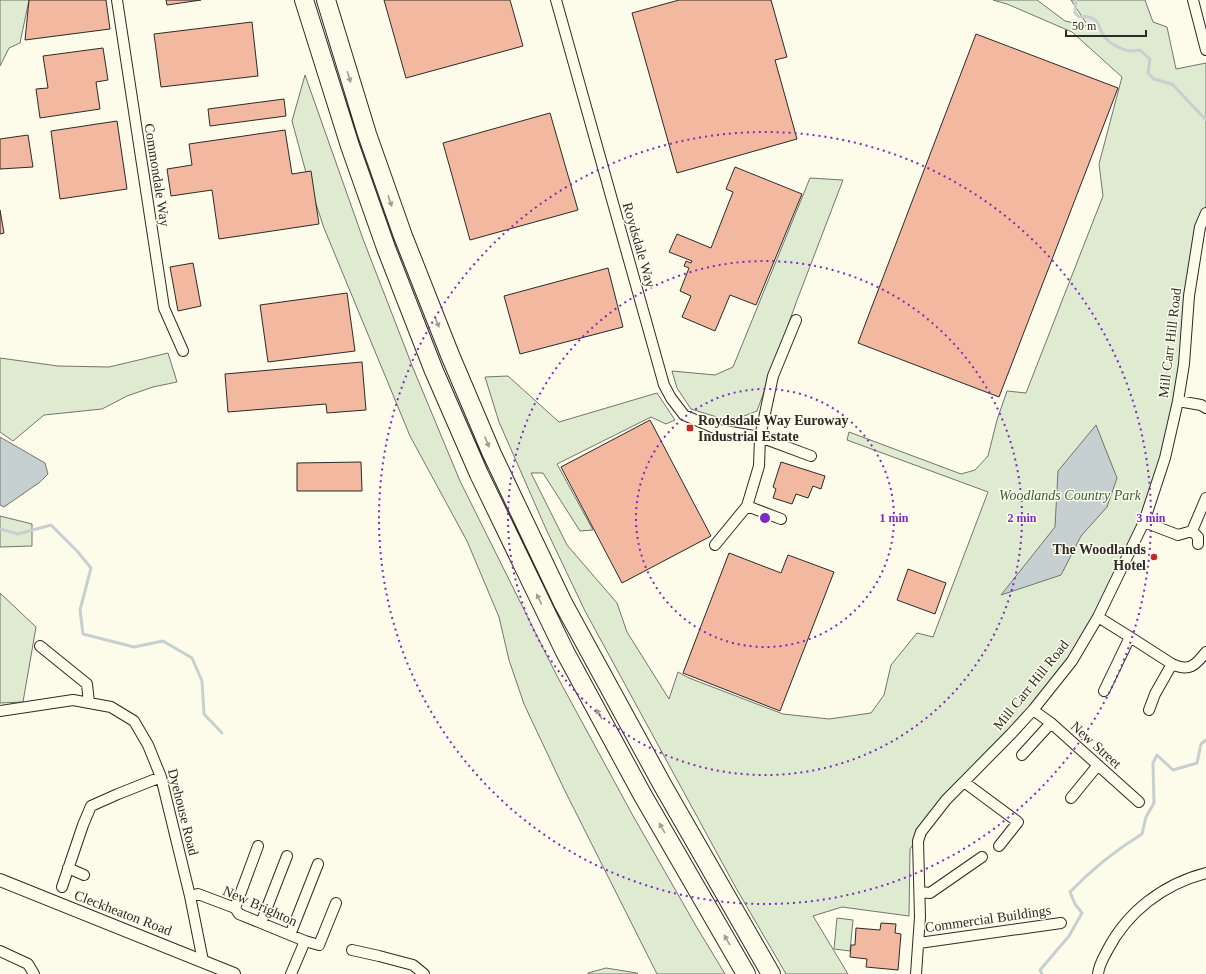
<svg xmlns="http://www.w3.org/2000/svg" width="1206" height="974" font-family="'Times New Roman',serif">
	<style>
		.green { fill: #deebd1; stroke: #74746e }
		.water { fill: #c7d0d0; stroke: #74746e }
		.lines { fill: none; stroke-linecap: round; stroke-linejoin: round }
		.stream { stroke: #c7d0d0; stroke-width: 3 }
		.building { fill: #f2b8a0; stroke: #2b2b2b }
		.minor-casing { stroke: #2b2b2b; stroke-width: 12 }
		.tertiary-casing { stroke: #2b2b2b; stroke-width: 14 }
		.motorway-casing { stroke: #2b2b2b; stroke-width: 20 }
		.minor { stroke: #fdfbea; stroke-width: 10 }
		.tertiary { stroke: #fdfbea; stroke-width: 12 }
		.motorway { stroke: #fdfbea; stroke-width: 18 }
		.oneway { fill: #9e9d94 }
		.ring { fill: none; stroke: #7b2cbf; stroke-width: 2; stroke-dasharray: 2 4 }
		.poi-dot { fill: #c62828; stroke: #fdfbea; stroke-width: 1.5 }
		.labels { text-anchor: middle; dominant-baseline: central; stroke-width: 3; stroke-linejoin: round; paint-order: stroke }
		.street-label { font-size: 14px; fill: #2b2b2b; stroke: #fdfbea }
		.poi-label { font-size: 14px; font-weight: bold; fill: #2b2b2b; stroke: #fdfbea; text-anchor: start }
		.park-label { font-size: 14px; font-style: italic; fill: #34623c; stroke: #fdfbea }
		.centre { fill: #7b2cbf; stroke: #fdfbea; stroke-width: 2 }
		.ring-label { font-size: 12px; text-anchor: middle; font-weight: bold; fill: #7b2cbf; stroke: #fdfbea; stroke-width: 3; stroke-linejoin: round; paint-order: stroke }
	</style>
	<rect width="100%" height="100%" fill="#fdfbea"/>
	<path class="green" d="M 0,0 L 29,0 L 20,43 L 9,48 L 0,66 Z
		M 993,0 L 1037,0 L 1065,21 L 1088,26 L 1071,0 L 1145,0 L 1153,22 L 1167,27 L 1176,69 L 1206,63 L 1206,213 L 1184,364 L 1144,522 L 1072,661 L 921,832 L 910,849 L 909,916 L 842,907 L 813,916 L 848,974 L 786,974 L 736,888 L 585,611 L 546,529 L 499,422 L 485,377 L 508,376 L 559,422 L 657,393 L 675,420 L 666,424 L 651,417 L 557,464 L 593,530 L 580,531 L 543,473 L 531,473 L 567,545 L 617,603 L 627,632 L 669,699 L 678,672 L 689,678 L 783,714 L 829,719 L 871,713 L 884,695 L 891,665 L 917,633 L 933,637 L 988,492 L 847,440 L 849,432 L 961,474 L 975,470 L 988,456 L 997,420 L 1007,391 L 1026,393 L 1103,196 L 1099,164 L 1122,77 L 1072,32 L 1007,4 Z
		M 305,75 L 363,239 L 413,368 L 460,481 L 557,676 L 632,814 L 696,926 L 725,974 L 657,974 L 564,789 L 524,704 L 509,660 L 499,617 L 467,541 L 410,436 L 324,228 L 308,180 L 292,121 Z
		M 810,178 L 843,180 L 796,303 L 757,411 L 739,418 L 720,418 L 691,409 L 677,388 L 672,371 L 715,375 L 733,367 Z
		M 168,353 L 177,382 L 153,387 L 127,396 L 102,409 L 44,415 L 13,441 L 0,432 L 0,358 L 58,366 L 109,367 Z
		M 0,516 L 32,524 L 32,546 L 0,547 Z
		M 0,593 L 36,627 L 23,702 L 0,703 Z
		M 837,918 L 853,920 L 850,951 L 834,949 Z
		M 606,968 L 637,973 L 638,974 L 588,974 L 588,973 Z"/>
	<path class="water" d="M 1096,425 L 1117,478 L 1107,507 L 1081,536 L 1061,575 L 1001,595 L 1055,527 L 1058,471 Z
		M 0,437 L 45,463 L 48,474 L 40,482 L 4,507 L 0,505 Z"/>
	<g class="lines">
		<path class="stream" d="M 1076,0 L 1075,13 L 1079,17 C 1086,16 1094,16 1098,24 C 1100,26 1100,30 1102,33 C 1106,42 1121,50 1131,51 C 1134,51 1137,50 1140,50 L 1150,59 L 1148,73 L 1154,79 L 1172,84 L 1206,120
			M 0,529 L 18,534 L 51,525 L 77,551 L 91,568 L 80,610 L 83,634 L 134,647 L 163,641 L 192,658 L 202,681 L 204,714 L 222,733
			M 1042,974 L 1040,970 L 1069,936 L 1082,913 L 1075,904 L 1070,892 C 1091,870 1116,850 1142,834 L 1146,817 L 1154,803 L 1153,763 L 1157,755 L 1173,770 L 1197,763 L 1201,744 L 1206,740"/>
	</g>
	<path class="building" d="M 29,0 L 106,0 L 110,29 L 25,40 Z
		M 166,0 L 201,0 L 167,5 Z
		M 384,0 L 510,0 L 523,46 L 406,78 Z
		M 679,0 L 771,0 L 787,57 L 775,60 L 797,139 L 677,173 L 632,13 Z
		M 252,22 L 258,76 L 161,87 L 154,34 Z
		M 976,34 L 1118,88 L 999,397 L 858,343 Z
		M 103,48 L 108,80 L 96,82 L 100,109 L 40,118 L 36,89 L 48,88 L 43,56 Z
		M 284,99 L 286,116 L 210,126 L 208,109 Z
		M 550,113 L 578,210 L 470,240 L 443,143 Z
		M 117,121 L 127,189 L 60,199 L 51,131 Z
		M 285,130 L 292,174 L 311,171 L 319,224 L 219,239 L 212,190 L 171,196 L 167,169 L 192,165 L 189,144 Z
		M 28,135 L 33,167 L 0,169 L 0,139 Z
		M 735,167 L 802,194 L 756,305 L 730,295 L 715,331 L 682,317 L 691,296 L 680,291 L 689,268 L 684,266 L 686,261 L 691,263 L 692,261 L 669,252 L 677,234 L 711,248 L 733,192 L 726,189 Z
		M 0,210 L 4,233 L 0,234 Z
		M 193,263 L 201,306 L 178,311 L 170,267 Z
		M 608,268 L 623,327 L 520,354 L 504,296 Z
		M 347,293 L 355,351 L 268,362 L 260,305 Z
		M 362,362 L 366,410 L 327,413 L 326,404 L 228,412 L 225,374 Z
		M 650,420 L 711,536 L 622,583 L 561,467 Z
		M 361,462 L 362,491 L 297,491 L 297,463 Z
		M 781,462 L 825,476 L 821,489 L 813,486 L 808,498 L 796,494 L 792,504 L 773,498 L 776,489 L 773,487 Z
		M 729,553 L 781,573 L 788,555 L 834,572 L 780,711 L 683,673 Z
		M 908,569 L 946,583 L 935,614 L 897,600 Z
		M 881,923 L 896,924 L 895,933 L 901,934 L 898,970 L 866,967 L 867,959 L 850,957 L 851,945 L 855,945 L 856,928 L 880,930 Z"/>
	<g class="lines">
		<g class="minor-casing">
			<path id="minor" d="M 117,0 L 164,308 L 183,351
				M 556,0 L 664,385 L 671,398 L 684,415 L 719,430 L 760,437 L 811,456
				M 1193,0 L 1206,50
				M 1178,401 L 1201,405 L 1206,408
				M 747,506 L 781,519
				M 1144,522 L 1178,535 L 1192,531 L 1198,537 L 1198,544
				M 1192,531 L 1206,498
				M 715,545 L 747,506 L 759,466 L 760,437 L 773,376 L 796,320
				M 1098,617 L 1130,637 L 1172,664 C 1189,672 1195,666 1206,652
				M 40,646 L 87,684 L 89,703
				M 1104,691 L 1130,637
				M 1033,710 L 1051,723 L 1139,802
				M 1149,710 L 1155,694 L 1172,664
				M 0,711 L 73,700 L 111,707 L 134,721 L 148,745 L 161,777 L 190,896 L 203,961
				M 1022,755 L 1051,723
				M 964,782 L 1018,822 L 999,846
				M 1071,798 L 1098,765
				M 68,868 L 84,875
				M 62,887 L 83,825 L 91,806 L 118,794 L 161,777
				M 920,892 L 930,893 L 982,857
				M 190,896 L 198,894 L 235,908 L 239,914 L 305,941 L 319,945 L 336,903
				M 235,908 L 258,846
				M 261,923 L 287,856
				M 290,935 L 318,864
				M 919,943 L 1061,923
				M 352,950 L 379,956 L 413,965 L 424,974
				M 0,951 L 28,964 L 34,974
				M 291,974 L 305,941
				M 916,974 L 920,917 L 918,841 L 921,832 L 946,800 L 1011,734 L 1033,710 L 1072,661 L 1098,617 L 1144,522 L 1165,458 L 1178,401 L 1184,364 L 1189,296 L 1200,227 L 1206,213
				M 1098,974 C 1099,965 1103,959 1107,951 C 1127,912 1163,884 1206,873"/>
		</g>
		<g class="tertiary-casing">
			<path id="tertiary" d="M 0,880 L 234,974"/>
		</g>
		<g class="motorway-casing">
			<path id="motorway" d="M 304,0 L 350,146 L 386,248 L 434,371 L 479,474 L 565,652 L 642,794 L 746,974
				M 326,0 L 367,134 L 403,236 L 450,355 L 492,454 L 563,603 L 663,786 L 771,974"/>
		</g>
		<use href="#minor" class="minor"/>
		<use href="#tertiary" class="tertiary"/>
		<use href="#motorway" class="motorway"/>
	</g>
	<defs><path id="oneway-solid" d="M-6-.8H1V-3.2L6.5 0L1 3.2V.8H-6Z"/></defs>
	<g class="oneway">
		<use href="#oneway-solid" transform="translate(349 77) rotate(73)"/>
		<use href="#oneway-solid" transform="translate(390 201) rotate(71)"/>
		<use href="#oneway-solid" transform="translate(437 322) rotate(68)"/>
		<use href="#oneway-solid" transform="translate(487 442) rotate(67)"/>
		<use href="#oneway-solid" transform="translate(539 599) rotate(-116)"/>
		<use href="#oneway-solid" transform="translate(599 714) rotate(-119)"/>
		<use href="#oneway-solid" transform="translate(662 828) rotate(-120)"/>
		<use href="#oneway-solid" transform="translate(727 940) rotate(-120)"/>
	</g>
	<g class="ring">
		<circle cx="765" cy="518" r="129"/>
		<circle cx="765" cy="518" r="257"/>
		<circle cx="765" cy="518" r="386"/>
	</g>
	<g class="poi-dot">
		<rect x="686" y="424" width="8" height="8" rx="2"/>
		<circle cx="1154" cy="557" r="4"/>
	</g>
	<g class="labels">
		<g class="street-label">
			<text transform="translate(157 175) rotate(81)">Commondale Way</text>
			<text transform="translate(639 245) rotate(74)">Roydsdale Way</text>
			<text transform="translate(1170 343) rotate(-83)">Mill Carr Hill Road</text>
			<text transform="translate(1031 685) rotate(-51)">Mill Carr Hill Road</text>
			<text transform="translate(1096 745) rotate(42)">New Street</text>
			<text transform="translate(183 812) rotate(76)">Dyehouse Road</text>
			<text transform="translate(260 906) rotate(24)">New Brighton</text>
			<text transform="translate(123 913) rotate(21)">Cleckheaton Road</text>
			<text transform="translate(988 919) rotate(-8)">Commercial Buildings</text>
		</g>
		<g class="poi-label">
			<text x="698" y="420">Roydsdale Way Euroway<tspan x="698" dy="16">Industrial Estate</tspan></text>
			<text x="1146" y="549" text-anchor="end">The Woodlands<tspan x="1146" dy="16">Hotel</tspan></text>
		</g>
		<g class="park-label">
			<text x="1070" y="495">Woodlands Country Park</text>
		</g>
	</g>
	<circle cx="765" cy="518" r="6" class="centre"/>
	<g class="ring-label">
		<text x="894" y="522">1 min</text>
		<text x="1022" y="522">2 min</text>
		<text x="1151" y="522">3 min</text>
	</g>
	<path d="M1066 30v6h80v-6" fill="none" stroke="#2b2b2b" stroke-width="2"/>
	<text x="1072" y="30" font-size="12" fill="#2b2b2b" stroke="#fdfbea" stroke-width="3" paint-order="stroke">50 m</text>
</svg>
